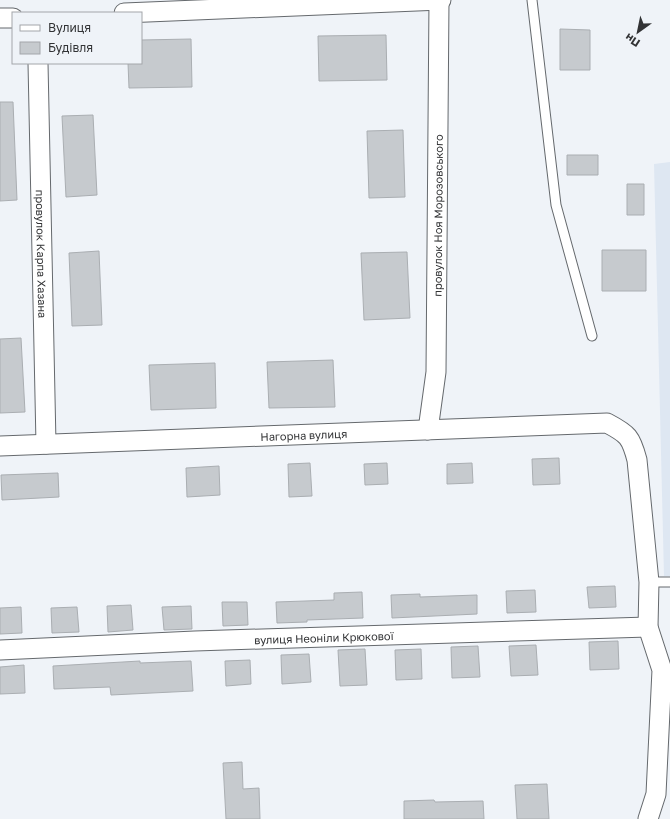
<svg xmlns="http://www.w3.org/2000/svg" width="670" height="819" font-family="'Golos Text',sans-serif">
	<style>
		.built { fill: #dee7f2 }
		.building { fill: #c6cace; stroke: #aaaeb2 }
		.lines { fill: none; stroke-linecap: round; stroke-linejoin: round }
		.lane-casing { stroke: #65696d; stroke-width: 11 }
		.street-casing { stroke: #65696d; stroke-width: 21 }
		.lane { stroke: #fff; stroke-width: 9 }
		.street { stroke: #fff; stroke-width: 19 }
		.labels { text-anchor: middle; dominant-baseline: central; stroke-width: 3; stroke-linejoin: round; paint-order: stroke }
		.street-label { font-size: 11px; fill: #323335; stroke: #eff3f8 }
	</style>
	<rect width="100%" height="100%" fill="#eff3f8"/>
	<path class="built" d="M 670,162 L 670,576 L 664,576 L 654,164 Z"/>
	<path class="building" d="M 560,29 L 590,30 L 590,70 L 560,70 Z
		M 386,35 L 387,80 L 319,81 L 318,36 Z
		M 191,39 L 192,87 L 129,88 L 128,63 L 141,63 L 141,40 Z
		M 0,102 L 13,102 L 17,200 L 0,201 Z
		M 93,115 L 97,195 L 66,197 L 62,116 Z
		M 403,130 L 405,197 L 369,198 L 367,131 Z
		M 567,155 L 598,155 L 598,175 L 567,175 Z
		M 627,184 L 644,184 L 644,215 L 627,215 Z
		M 602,250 L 646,250 L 646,291 L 602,291 Z
		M 99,251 L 102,325 L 72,326 L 69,253 Z
		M 407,252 L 410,318 L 364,320 L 361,253 Z
		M 21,338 L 25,412 L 0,413 L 0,339 Z
		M 333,360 L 335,407 L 269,408 L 267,362 Z
		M 215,363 L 216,408 L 151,410 L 149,365 Z
		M 559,458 L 560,484 L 533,485 L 532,459 Z
		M 310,463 L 312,496 L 289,497 L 288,464 Z
		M 387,463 L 388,484 L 365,485 L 364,464 Z
		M 472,463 L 473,483 L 447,484 L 447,464 Z
		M 219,466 L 220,495 L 187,497 L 186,468 Z
		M 58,473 L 59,497 L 2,500 L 1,475 Z
		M 615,586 L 616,607 L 589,608 L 587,587 Z
		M 535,590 L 536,612 L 507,613 L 506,591 Z
		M 362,592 L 363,618 L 307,620 L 307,622 L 277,623 L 276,602 L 334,600 L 334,593 Z
		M 420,594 L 420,597 L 477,595 L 477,614 L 392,618 L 391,595 Z
		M 222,602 L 247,602 L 248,625 L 223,626 Z
		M 131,605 L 133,630 L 108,632 L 107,606 Z
		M 191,606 L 192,629 L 164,630 L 162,607 Z
		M 21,607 L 22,633 L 0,634 L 0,608 Z
		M 77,607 L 79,632 L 52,633 L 51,608 Z
		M 618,641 L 619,669 L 590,670 L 589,642 Z
		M 536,645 L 538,675 L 511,676 L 509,646 Z
		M 478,646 L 480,677 L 452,678 L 451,647 Z
		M 365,649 L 367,685 L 340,686 L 338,650 Z
		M 421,649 L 422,679 L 396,680 L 395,650 Z
		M 309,654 L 311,682 L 282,684 L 281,655 Z
		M 250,660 L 251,684 L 226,686 L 225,661 Z
		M 140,661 L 140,663 L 191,661 L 193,691 L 111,695 L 110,687 L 54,689 L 53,666 Z
		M 24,665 L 25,693 L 0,694 L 0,667 Z
		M 242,762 L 243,789 L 259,788 L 260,819 L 226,819 L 223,763 Z
		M 547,784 L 549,819 L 517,819 L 515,785 Z
		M 434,800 L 435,802 L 483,801 L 484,819 L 404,819 L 404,801 Z"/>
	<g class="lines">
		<g class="lane-casing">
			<path id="lane" d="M 532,0 L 556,205 L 592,336
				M 649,582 L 670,582"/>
		</g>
		<g class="street-casing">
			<g id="street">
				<path d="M 124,13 L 441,0"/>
				<path d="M 0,18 L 13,18"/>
				<path id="s1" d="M 38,63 L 46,444"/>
				<path id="s2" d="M 428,430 L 436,372 L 439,0"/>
				<path id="s3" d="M 0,446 L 607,423 C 628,434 631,437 637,460 L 649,582 L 648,627 L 662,670 L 656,794 L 648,819"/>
				<path id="s4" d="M 0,650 L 195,641 L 648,627"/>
			</g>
		</g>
		<use href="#lane" class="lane"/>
		<use href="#street" class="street"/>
	</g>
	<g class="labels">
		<g class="street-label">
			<text stroke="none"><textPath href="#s2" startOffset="215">провулок Ноя Морозовського</textPath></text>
			<text stroke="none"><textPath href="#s1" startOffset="191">провулок Карпа Хазана</textPath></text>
			<text stroke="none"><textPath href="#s3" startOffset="304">Нагорна вулиця</textPath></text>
			<text stroke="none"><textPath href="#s4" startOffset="324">вулиця Неоніли Крюкової</textPath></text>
		</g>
	</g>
	<rect x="12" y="12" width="130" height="52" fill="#eff3f8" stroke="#a3a6aa"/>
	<rect x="20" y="25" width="20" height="6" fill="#ffffff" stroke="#a3a6aa"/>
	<text x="48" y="32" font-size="12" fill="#323335">Вулиця</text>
	<rect x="20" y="42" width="20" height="12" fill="#c6cace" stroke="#a3a6aa"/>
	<text x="48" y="52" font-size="12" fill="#323335">Будівля</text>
	<g transform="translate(638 32) rotate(213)" stroke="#eff3f8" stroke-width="3" paint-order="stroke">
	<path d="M0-3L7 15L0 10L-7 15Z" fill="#323335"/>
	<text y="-6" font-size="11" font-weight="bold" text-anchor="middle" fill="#323335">Пн</text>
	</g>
</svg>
